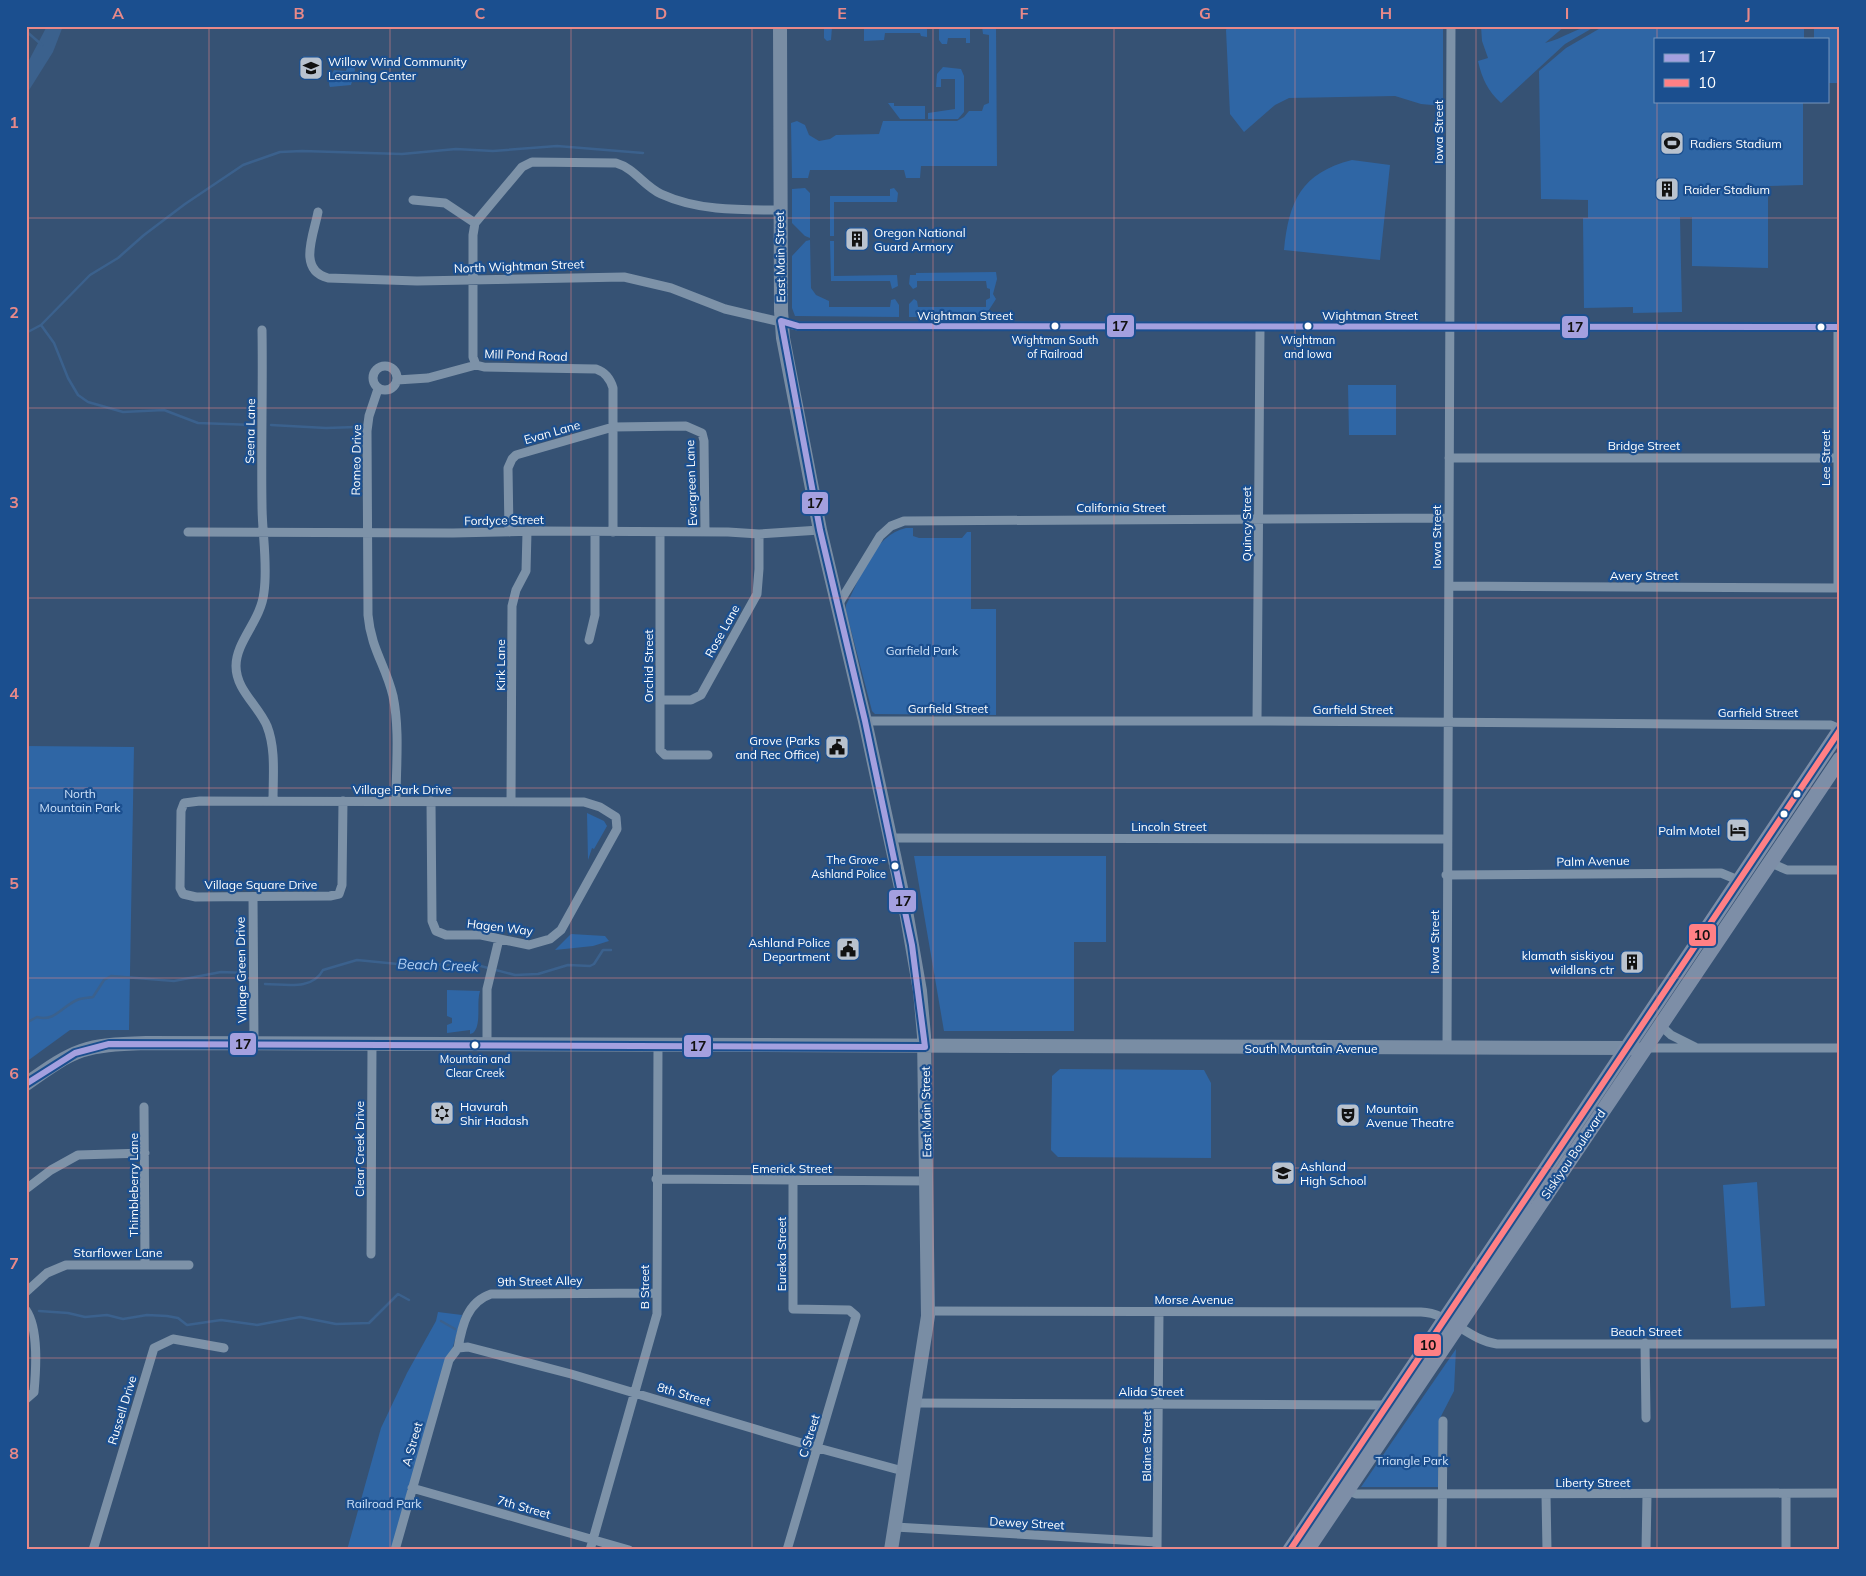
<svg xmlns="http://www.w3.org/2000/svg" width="1866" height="1576" font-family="Mulish,sans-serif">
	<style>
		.green { fill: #2f66a5 }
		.water { fill: #3b618d }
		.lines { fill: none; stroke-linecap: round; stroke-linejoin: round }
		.stream { stroke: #3b618d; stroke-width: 2.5 }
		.street { stroke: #7d92a8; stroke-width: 9 }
		.secondary { stroke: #798da4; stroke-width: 14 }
		.primary { stroke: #7d8ea7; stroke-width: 15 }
		.bus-1-casing { stroke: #1b4f8f; stroke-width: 10 }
		.bus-2-casing { stroke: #1b4f8f; stroke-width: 10 }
		.bus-1 { stroke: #a4a0df; stroke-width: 6 }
		.bus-2 { stroke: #ff8085; stroke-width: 6 }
		.grid { fill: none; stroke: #e88989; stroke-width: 1; stroke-opacity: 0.55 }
		.bus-dot { fill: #fff; stroke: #1b4f8f; stroke-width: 2 }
		.labels { text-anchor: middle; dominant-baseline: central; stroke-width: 4.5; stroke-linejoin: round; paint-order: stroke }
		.bus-label { font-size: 11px; fill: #fff; stroke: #1b4f8f }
		.poi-label { font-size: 12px; fill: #fff; stroke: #1b4f8f; text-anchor: start }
		.street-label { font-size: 12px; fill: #fff; stroke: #1b4f8f }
		.park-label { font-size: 12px; fill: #cfe3fa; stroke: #1b4f8f }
		.water-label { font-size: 14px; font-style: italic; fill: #b5d3f5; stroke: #1b4f8f }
		.line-badge { stroke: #1b4f8f; stroke-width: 2 }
		.pale-badge-label { font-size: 14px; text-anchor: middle; font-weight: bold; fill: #111 }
		.neatline { fill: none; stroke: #e88989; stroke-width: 2 }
		.grid-label { font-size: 16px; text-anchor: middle; font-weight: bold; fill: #e88989 }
	</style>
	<rect width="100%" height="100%" fill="#365274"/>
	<path class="green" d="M 824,26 L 927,26 L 927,37 L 921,36 L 920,33 L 885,33 L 884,40 L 864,41 L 864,27 L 832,27 L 831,40 L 827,41 L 824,38 Z
		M 939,26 L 970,26 L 970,43 L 966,43 L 966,38 L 948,38 L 947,44 L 942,44 L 939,40 Z
		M 982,26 L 996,26 L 997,166 L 921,166 L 920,178 L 906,178 L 904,170 L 810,170 L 808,178 L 792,178 L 791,123 L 797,121 L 805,125 L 809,135 L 819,141 L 830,139 L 836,135 L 879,134 L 883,121 L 957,121 L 964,117 L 969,111 L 982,111 L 984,105 L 989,103 L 989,35 L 983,34 Z
		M 1228,26 L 1443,26 L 1443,106 L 1421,104 L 1395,96 L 1289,98 L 1275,105 L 1244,132 L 1230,114 L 1226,30 Z
		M 1481,26 L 1565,26 L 1545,43 C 1563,39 1578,26 1596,26 L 1565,44 L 1501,103 C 1488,91 1482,79 1478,61 L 1488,58 L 1482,41 Z
		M 1604,26 L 1804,26 L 1804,39 L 1655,39 L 1655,101 L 1803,101 L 1803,185 L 1768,186 L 1768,268 L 1692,266 L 1692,217 L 1680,217 L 1682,312 L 1633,313 L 1633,307 L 1584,308 L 1583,218 L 1588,218 L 1588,200 L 1541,199 L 1539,71 L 1566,48 Z
		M 1814,26 L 1840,26 L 1838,83 L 1827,83 L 1827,39 L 1814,39 Z
		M 349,61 L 353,63 L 355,70 L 351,85 L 330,87 C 327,82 331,74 334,70 L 346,71 Z
		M 943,67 L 961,69 L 964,76 L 964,112 L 958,119 L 928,119 L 928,113 L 955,109 L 955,79 L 941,79 L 941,87 L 936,87 L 937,74 Z
		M 888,103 L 894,103 L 894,106 L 925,106 L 925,119 L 900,119 Z
		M 1352,160 L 1390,165 L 1380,260 L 1284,250 C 1289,201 1301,173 1352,160 Z
		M 805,188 L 810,193 L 810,238 L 805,236 L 792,223 L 792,189 Z
		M 894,188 L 898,193 L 897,202 L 834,202 L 834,236 L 830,236 L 830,196 L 890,196 L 890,189 Z
		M 810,240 L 811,288 L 816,295 L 829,301 L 829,307 L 890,307 L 891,300 L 895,299 L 899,305 L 899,317 L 795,316 L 792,308 L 792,256 L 806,241 Z
		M 830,241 L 834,241 L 834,276 L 897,275 L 898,286 L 892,289 L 890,281 L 831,281 Z
		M 996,272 L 997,279 L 993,294 L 996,299 L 987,313 L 987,317 L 909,317 L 909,304 L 914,299 L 917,301 L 918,307 L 986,307 L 986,300 L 990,298 L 990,289 L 987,288 L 986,281 L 917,281 L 917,287 L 913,289 L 909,284 L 910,275 L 916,275 L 916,273 Z
		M 1348,385 L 1396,385 L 1396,435 L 1349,435 Z
		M 906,528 L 913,528 L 913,536 L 919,538 L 962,538 L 967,532 L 971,532 L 971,609 L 996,609 L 996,715 L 875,714 L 872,711 L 846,611 L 846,605 C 861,578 873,535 906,528 Z
		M 26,746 L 134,747 L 129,1030 L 70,1030 L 26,1062 Z
		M 587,813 L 604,821 L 607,826 L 594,849 L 592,848 L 588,860 Z
		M 914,856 L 1106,856 L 1106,942 L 1074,942 L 1074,1031 L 944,1031 Z
		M 571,934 L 605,936 L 609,941 L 593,946 L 555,950 Z
		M 447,990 L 480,991 C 476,1003 482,1025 473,1033 L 470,1034 L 470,1030 L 447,1033 L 447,1025 L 452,1023 L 452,1018 L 447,1016 Z
		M 1060,1069 L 1204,1070 L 1211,1083 L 1211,1158 L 1058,1157 L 1051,1150 L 1052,1076 Z
		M 1757,1182 L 1765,1306 L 1731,1308 L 1723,1185 Z
		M 438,1312 L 462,1315 L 395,1550 L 347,1550 L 381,1428 L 407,1373 L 436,1321 Z
		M 1456,1349 L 1454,1391 L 1439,1420 L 1438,1487 L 1361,1487 Z"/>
	<path class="water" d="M 47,26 L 63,26 L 53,52 L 26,95 L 26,66 Z"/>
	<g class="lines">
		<path class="stream" d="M 26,31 L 42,45
			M 41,325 L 54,343 L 68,378 L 78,395 L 88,402 L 123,412 L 164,410 L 198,423 L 254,425
			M 26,333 L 41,325 L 90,275 L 118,258 L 144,235 L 185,204 L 243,165 L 280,152 L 302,151 L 402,154 L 456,149 L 493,151 L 557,146 L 643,153
			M 271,425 L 326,428 L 356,427
			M 265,984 C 285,984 312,991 323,970 L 357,960 L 408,965 L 473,964 L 515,975 L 538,974 L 568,965 L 590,966 L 594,964 L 603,950 L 611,950
			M 26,1023 L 37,1017 C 55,1022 61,1007 77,1000 C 82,998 88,998 93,997 L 104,980 L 111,976 L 174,981 L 221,972 L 247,973
			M 39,1311 L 68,1313 L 85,1317 L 107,1315 L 123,1319 L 147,1315 L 167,1316 L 178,1318 L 187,1325 L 221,1320 L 257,1325 L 300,1317 L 336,1324 L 369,1323 L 398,1294 L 409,1300
			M 441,1321 L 455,1329"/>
		<path class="street" d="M 413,200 L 445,203 L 475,223
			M 318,212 C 314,234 297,270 328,278 L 417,281 L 624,277 L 671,288 L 725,309 L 798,326 L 1840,327
			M 262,330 C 263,389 261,447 262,505 C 262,534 268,563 264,592 C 261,621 236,641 236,666 C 236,690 258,705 267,726 C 276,749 273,776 273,801
			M373 378a12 12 0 1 1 24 0a12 12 0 1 1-24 0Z
			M 397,380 L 428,378 L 476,365
			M 378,389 L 369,416 L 367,431 L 368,615 C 371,649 386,666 393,696 C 400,730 396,767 396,801
			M 1449,458 L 1840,458
			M 188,532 L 453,533 L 541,531 L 728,532 L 759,534 L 820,530
			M 509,532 L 508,468 L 512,459 L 516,455 L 613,427 L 686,426 L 702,433 L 704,441 L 705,532
			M 613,532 L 613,388 C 610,378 605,372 596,369 L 484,367 L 476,365 L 473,357 L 473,235 L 475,223 L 522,167 L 532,162 L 616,163 C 634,168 644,186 661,194 C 698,211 740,210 780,210
			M 660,532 L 660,750 L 665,755 L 708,755
			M 1449,586 L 1840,588
			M 1838,588 L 1838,327
			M 838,605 L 880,536 L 891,526 L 904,521 L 1449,518
			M 589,640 L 595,615 L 595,532
			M 660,700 L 691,700 L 701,695 L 757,594 L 759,569 L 759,534
			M 865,721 L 1257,721 L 1831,725 L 1840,729
			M 1257,721 L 1260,328
			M 343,801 L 342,885 L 339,894 L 330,896 L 196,897 L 183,894 L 180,888 L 181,811 L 184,803 L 200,801 L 584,802 L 600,807 L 616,817 L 617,829 L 561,930 L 550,939 L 529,945 L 481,935 L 446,935 L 436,931 L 432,921 L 431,801
			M 511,802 L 512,606 L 516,590 L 526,571 L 527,532
			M 890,838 L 1447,839
			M 1771,863 L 1787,870 L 1840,870
			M 1446,875 L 1721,873 L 1738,880
			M 253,897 L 254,1043
			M 1660,1025 L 1671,1035 L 1695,1047
			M 487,1044 L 487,989 L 499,939
			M 1447,1048 L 1451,26
			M 1645,1048 L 1840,1048
			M 144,1107 L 145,1264
			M 656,1179 L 927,1181
			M 26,1189 L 51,1170 L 78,1155 L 145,1153
			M 371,1254 L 372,1044
			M 26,1292 L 47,1273 L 66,1265 L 189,1265
			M 26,1310 C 39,1329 36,1370 34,1392 L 26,1399
			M 928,1311 L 1421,1312 C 1450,1313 1468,1340 1497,1344 L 1840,1344
			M 1645,1343 L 1646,1418
			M 458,1348 L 468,1347 L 571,1374 L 818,1448 L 903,1471
			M 458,1348 C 462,1326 467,1302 491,1294 L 657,1293
			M 915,1403 L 1387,1405
			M 412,1488 L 629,1550
			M 1347,1490 L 1356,1494 L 1840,1493
			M 1786,1494 L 1786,1550
			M 1546,1495 L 1547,1550
			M 895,1527 L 1157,1542
			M 93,1550 L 154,1348 L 173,1339 L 224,1348
			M 395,1550 L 449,1360 L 458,1348
			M 590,1550 L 657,1314 L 658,1045
			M 787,1550 L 856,1316 L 849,1310 L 793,1309 L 793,1180
			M 1157,1550 L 1159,1312
			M 1442,1550 L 1443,1421
			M 1646,1550 L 1647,1495"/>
		<path class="secondary" d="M 780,26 L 781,311 L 783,338 L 820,530 L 865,721 L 906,911 L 920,991 L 924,1036 L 928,1316 L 891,1550
			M 26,1084 C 76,1048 84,1045 146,1043 L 1635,1048"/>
		<path class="primary" d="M 1290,1550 L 1840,730
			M 1307,1550 L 1840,759"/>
		<g class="bus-1-casing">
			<path id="bus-1" d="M 781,321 L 798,326 L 1840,327
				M 781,321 L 820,530 L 865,721 L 912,945 L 925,1047
				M 26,1084 L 75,1053 L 109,1044 L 925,1047"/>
		</g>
		<g class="bus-2-casing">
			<path id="bus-2" d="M 1290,1550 L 1840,730"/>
		</g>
		<use href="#bus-1" class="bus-1"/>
		<use href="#bus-2" class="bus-2"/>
	</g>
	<path class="grid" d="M 209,26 L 209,1550M 390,26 L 390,1550M 571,26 L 571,1550M 752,26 L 752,1550M 933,26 L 933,1550M 1114,26 L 1114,1550M 1295,26 L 1295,1550M 1476,26 L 1476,1550M 1657,26 L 1657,39M 1657,101 L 1657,1550M 26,218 L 1840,218M 26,408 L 1840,408M 26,598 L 1840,598M 26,788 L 1840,788M 26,978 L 1840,978M 26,1168 L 1840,1168M 26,1358 L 1840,1358"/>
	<defs>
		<g id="school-square" transform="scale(1.25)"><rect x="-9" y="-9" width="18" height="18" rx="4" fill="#b9c2ce" stroke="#1b4f8f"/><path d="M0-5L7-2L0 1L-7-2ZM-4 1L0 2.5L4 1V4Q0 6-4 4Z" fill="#111"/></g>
		<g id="stadium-square" transform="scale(1.25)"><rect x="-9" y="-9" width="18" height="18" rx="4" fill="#b9c2ce" stroke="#1b4f8f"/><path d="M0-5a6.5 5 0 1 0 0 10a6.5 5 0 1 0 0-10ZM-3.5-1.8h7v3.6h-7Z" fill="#111"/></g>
		<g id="building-square" transform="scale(1.25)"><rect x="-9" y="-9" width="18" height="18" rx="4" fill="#b9c2ce" stroke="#1b4f8f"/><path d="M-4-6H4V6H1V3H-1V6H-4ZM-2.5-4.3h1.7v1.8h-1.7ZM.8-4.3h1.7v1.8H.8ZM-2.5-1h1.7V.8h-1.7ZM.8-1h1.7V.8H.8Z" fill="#111"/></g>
		<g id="civic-square" transform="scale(1.25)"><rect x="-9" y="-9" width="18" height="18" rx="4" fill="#b9c2ce" stroke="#1b4f8f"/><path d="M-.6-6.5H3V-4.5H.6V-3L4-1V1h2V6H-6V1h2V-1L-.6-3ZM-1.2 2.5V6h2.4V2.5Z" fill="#111"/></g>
		<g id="hotel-square" transform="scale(1.25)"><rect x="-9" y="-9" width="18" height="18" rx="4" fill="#b9c2ce" stroke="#1b4f8f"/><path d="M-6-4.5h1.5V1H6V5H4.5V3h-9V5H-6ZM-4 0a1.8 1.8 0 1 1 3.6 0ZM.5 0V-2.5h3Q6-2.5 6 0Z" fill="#111"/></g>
		<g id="synagogue-square" transform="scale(1.25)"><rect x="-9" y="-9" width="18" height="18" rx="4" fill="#b9c2ce" stroke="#1b4f8f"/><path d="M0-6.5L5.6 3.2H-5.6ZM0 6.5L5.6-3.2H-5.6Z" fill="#111"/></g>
		<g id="theatre-square" transform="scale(1.25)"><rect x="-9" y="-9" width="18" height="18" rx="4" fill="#b9c2ce" stroke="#1b4f8f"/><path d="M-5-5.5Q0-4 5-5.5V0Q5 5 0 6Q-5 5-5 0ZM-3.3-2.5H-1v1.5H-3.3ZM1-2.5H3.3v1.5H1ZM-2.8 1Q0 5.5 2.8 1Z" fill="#111"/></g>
	</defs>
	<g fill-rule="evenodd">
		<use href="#school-square" x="311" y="68"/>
		<use href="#stadium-square" x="1672" y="143"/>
		<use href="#building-square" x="1667" y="189"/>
		<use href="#building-square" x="857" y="239"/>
		<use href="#civic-square" x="837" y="747"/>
		<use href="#hotel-square" x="1738" y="830"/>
		<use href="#civic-square" x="848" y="949"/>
		<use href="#building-square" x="1632" y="962"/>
		<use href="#synagogue-square" x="442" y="1113"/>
		<use href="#theatre-square" x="1348" y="1115"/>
		<use href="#school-square" x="1283" y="1173"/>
	</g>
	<g class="bus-dot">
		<circle cx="1055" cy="326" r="4.5"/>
		<circle cx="1308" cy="326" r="4.5"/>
		<circle cx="1821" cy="327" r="4.5"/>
		<circle cx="1797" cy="794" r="4.5"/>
		<circle cx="1784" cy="814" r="4.5"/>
		<circle cx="895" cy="866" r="4.5"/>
		<circle cx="475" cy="1045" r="4.5"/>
	</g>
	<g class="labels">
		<g class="bus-label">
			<text x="1055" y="340">Wightman South<tspan x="1055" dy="14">of Railroad</tspan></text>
			<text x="1308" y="340">Wightman<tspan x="1308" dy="14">and Iowa</tspan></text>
			<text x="886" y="860" text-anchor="end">The Grove -<tspan x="886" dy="14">Ashland Police</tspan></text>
			<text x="475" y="1059">Mountain and<tspan x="475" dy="14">Clear Creek</tspan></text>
		</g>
		<g class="poi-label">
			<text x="328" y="61">Willow Wind Community<tspan x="328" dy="14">Learning Center</tspan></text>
			<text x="1690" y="143">Radiers Stadium</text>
			<text x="1684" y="189">Raider Stadium</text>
			<text x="874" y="232">Oregon National<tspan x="874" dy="14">Guard Armory</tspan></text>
			<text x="820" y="740" text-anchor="end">Grove (Parks<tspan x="820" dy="14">and Rec Office)</tspan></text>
			<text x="1720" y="830" text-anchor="end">Palm Motel</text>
			<text x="830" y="942" text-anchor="end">Ashland Police<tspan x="830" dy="14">Department</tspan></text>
			<text x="1614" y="955" text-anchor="end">klamath siskiyou<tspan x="1614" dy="14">wildlans ctr</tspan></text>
			<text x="460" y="1106">Havurah<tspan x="460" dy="14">Shir Hadash</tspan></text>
			<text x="1366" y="1108">Mountain<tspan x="1366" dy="14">Avenue Theatre</tspan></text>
			<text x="1300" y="1166">Ashland<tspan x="1300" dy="14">High School</tspan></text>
		</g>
		<g class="street-label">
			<text transform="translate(1438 132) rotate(-90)">Iowa Street</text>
			<text transform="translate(780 257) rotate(-91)">East Main Street</text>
			<text transform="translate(519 266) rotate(-2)">North Wightman Street</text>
			<text x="965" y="315">Wightman Street</text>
			<text x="1370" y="315">Wightman Street</text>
			<text transform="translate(526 355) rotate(2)">Mill Pond Road</text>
			<text transform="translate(250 431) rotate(-89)">Seena Lane</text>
			<text transform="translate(552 432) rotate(-16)">Evan Lane</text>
			<text x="1644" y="445">Bridge Street</text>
			<text transform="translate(1825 458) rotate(-90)">Lee Street</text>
			<text transform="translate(356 460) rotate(-89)">Romeo Drive</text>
			<text transform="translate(691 483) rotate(-92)">Evergreen Lane</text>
			<text x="1121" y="507">California Street</text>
			<text transform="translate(504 520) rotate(-1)">Fordyce Street</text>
			<text transform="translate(1246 524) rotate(-90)">Quincy Street</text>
			<text transform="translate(1436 537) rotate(-90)">Iowa Street</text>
			<text x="1644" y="575">Avery Street</text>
			<text transform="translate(722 631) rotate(-61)">Rose Lane</text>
			<text transform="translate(500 665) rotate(-90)">Kirk Lane</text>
			<text transform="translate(648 666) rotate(-90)">Orchid Street</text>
			<text x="948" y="708">Garfield Street</text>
			<text x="1353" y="709">Garfield Street</text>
			<text x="1758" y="712">Garfield Street</text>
			<text x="402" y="789">Village Park Drive</text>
			<text x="1169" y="826">Lincoln Street</text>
			<text transform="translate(1593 861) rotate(-1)">Palm Avenue</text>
			<text x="261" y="884">Village Square Drive</text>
			<text transform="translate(500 927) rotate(7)">Hagen Way</text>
			<text transform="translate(1434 942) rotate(-90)">Iowa Street</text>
			<text transform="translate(241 970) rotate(-91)">Village Green Drive</text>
			<text x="1311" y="1048">South Mountain Avenue</text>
			<text transform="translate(926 1112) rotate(-91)">East Main Street</text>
			<text transform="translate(359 1149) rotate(-90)">Clear Creek Drive</text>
			<text transform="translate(1573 1154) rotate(-56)">Siskiyou Boulevard</text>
			<text x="792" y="1168">Emerick Street</text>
			<text transform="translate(133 1185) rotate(-90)">Thimbleberry Lane</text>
			<text x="118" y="1252">Starflower Lane</text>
			<text transform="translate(781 1254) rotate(-90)">Eureka Street</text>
			<text transform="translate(540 1281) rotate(-1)">9th Street Alley</text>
			<text transform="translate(644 1287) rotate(-90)">B Street</text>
			<text x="1194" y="1299">Morse Avenue</text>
			<text x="1646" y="1331">Beach Street</text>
			<text x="1151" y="1391">Alida Street</text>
			<text transform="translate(684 1394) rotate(16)">8th Street</text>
			<text transform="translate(122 1410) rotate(-73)">Russell Drive</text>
			<text transform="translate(809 1436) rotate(-73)">C Street</text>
			<text transform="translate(412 1444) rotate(-74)">A Street</text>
			<text transform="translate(1146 1446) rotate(-90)">Blaine Street</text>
			<text x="1593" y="1482">Liberty Street</text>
			<text transform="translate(524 1507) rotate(16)">7th Street</text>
			<text transform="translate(1027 1523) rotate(3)">Dewey Street</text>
		</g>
		<g class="park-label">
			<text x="922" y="650">Garfield Park</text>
			<text x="80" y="793">North<tspan x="80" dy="14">Mountain Park</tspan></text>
			<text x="1412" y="1460">Triangle Park</text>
			<text x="384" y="1503">Railroad Park</text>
		</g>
		<g class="water-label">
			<text transform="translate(438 965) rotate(2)">Beach Creek</text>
		</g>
	</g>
	<g class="line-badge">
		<rect x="1106" y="314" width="29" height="24" rx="5" fill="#a4a0df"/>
		<rect x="1561" y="315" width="28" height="24" rx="5" fill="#a4a0df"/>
		<rect x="801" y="491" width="28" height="24" rx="5" fill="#a4a0df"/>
		<rect x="888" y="889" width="29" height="24" rx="5" fill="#a4a0df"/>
		<rect x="1688" y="923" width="29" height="24" rx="5" fill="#ff8085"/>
		<rect x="229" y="1032" width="28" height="24" rx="5" fill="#a4a0df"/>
		<rect x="683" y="1034" width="29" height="24" rx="5" fill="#a4a0df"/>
		<rect x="1413" y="1333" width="29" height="24" rx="5" fill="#ff8085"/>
	</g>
	<g class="pale-badge-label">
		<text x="1120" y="331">17</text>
		<text x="1575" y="332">17</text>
		<text x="815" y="508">17</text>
		<text x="903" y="906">17</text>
		<text x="1702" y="940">10</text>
		<text x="243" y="1049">17</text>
		<text x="698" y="1051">17</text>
		<text x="1428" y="1350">10</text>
	</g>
	<rect width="1866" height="1576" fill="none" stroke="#1b4f8f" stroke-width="55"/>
	<rect x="1654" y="38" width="175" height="65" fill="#1b4f8f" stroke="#7695bc"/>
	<rect x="1664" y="54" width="25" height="8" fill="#a4a0df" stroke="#7695bc"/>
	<text x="1698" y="62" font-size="15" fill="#ffffff">17</text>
	<rect x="1664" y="79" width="25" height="8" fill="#ff8085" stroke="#7695bc"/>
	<text x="1698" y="88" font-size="15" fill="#ffffff">10</text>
	<rect x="28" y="28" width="1810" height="1520" class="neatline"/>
	<g class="grid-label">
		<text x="118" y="19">A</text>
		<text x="299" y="19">B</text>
		<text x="480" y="19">C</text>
		<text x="661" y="19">D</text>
		<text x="842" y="19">E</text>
		<text x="1024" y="19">F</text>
		<text x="1205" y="19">G</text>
		<text x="1386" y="19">H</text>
		<text x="1567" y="19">I</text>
		<text x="1748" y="19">J</text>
		<text x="14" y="128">1</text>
		<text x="14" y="318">2</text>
		<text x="14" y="508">3</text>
		<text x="14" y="699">4</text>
		<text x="14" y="889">5</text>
		<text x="14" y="1079">6</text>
		<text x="14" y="1269">7</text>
		<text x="14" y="1459">8</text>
	</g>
</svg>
